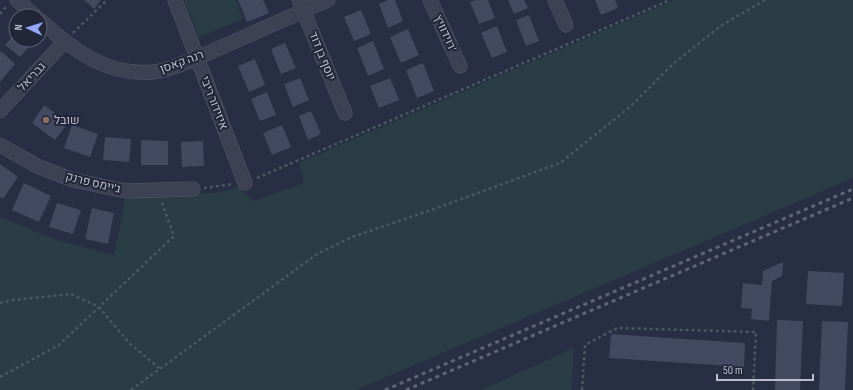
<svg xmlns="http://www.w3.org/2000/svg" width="853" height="390" font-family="'Sofia Sans Condensed',Heebo,sans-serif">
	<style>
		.green { fill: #2a3c44 }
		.building { fill: #424960 }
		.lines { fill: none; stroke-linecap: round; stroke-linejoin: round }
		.minor-casing { stroke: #55596a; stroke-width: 15 }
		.path { stroke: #485960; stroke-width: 2.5; stroke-dasharray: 3 3; stroke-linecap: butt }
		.minor { stroke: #3c4153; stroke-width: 14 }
		.rail { stroke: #5f6479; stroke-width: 3; stroke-dasharray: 4 4; stroke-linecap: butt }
		.education-dot { fill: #8d6e63; stroke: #212638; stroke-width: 1.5 }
		.labels { text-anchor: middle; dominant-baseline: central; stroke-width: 4; stroke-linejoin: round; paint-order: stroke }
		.street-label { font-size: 12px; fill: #babdcc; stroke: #212638 }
		.poi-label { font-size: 12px; fill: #babdcc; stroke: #212638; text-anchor: start }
	</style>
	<rect width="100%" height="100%" fill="#282e43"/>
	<path class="green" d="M 184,0 L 236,0 L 243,19 L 199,37 Z
		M 674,0 L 853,0 L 853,178 L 356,390 L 0,390 L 0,217 L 57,240 L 114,255 L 126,196 L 216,193 L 239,187 L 253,201 L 304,183 L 299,163 Z
		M 574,348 L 571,390 L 481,390 Z"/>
	<path class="building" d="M 84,0 L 101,0 L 94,9 Z
		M 238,0 L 263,0 L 269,13 L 247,22 Z
		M 388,0 L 395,0 L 403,21 L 388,28 L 379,4 Z
		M 476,0 L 488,0 L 495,18 L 479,24 L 470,2 Z
		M 508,0 L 524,0 L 528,8 L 514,14 Z
		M 595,0 L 615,0 L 618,8 L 601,15 Z
		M 361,10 L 371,34 L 354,41 L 344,17 Z
		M 529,15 L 539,41 L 526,46 L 516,20 Z
		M 497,26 L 507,52 L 492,58 L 481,33 Z
		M 408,29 L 419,55 L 401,63 L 390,37 Z
		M 16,32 L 16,40 L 35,40 L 20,57 L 5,45 Z
		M 373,41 L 384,69 L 368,76 L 357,48 Z
		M 285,43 L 296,68 L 281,74 L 271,49 Z
		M 1,51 L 15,64 L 0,82 L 0,52 Z
		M 255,59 L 265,85 L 249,92 L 238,66 Z
		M 423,63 L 434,91 L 417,98 L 406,70 Z
		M 300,78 L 309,100 L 293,107 L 284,84 Z
		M 390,78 L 399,100 L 379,108 L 370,86 Z
		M 267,92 L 276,115 L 260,121 L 251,99 Z
		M 44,105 L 68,123 L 55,140 L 32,123 Z
		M 311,111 L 321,134 L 308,140 L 299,116 Z
		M 72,125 L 98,134 L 90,157 L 64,148 Z
		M 282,125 L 291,147 L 272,155 L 263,133 Z
		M 105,137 L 131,139 L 129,162 L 103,160 Z
		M 141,140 L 168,141 L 168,165 L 141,165 Z
		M 203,141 L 204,166 L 182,167 L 181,142 Z
		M 0,164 L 18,177 L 3,199 L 0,197 Z
		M 24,183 L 51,196 L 39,222 L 12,210 Z
		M 57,203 L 81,210 L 73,234 L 49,227 Z
		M 92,208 L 114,213 L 108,244 L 85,239 Z
		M 783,262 L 782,276 L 772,281 L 769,321 L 751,319 L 752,309 L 741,308 L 743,283 L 762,285 L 763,271 Z
		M 808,271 L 844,273 L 842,306 L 806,304 Z
		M 777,320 L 803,321 L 800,390 L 775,390 Z
		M 822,321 L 848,322 L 845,390 L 819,390 Z
		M 611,334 L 745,343 L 744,367 L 609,358 Z"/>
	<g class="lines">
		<g class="minor-casing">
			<path id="minor" d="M 17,0 L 35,16
				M 175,0 L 245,183
				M 299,0 L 345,113
				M 430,0 L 460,66
				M 555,0 L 566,25
				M 40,20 C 73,50 106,76 153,72 C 168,71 183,63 197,58 L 328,0
				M 0,111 L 64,42
				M 0,145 L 37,166 L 73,180 L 125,191 L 193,189"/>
		</g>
		<path class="path" d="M 0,14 L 6,7
			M 73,33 L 107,0
			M 257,178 L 670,0
			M 204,188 L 233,184
			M 0,303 L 13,300 L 71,294 L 99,307 L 129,343 L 159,368
			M 0,377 L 59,345 L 174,236 L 162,203
			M 131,390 L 317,254 L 352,237 L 434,209 L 560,163 L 630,107 L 674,63 L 722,25 L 765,0
			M 582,390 L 585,345 L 617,328 L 756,332 L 753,390"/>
		<use href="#minor" class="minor"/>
		<path class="rail" d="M 385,390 L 853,189
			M 406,390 L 853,198"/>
	</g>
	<circle class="education-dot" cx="46" cy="120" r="4"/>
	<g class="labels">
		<g class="street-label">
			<text transform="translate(445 33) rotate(66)">דוידוויץ'</text>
			<text transform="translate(322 56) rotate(68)">יוסף בן דוד</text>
			<text transform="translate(182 62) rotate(-20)">רנה קאסן</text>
			<text transform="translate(32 77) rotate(-47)">גבריאל</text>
			<text transform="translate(214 103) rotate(69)">איזידור ריבי</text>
			<text transform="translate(93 183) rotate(14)">ג'יימס פרנק</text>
		</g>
		<g class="poi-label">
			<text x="54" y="120">שובל</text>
		</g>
	</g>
	<g transform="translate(28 28) rotate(274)"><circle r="19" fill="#212638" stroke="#5e6273"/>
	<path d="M0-3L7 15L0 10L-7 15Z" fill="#95a7f6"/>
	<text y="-6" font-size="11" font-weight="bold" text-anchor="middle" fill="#babdcc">N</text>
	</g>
	<path d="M717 374v6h96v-6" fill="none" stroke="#babdcc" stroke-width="2"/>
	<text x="723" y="374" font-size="12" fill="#babdcc" stroke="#212638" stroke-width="3" paint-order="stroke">50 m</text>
</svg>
